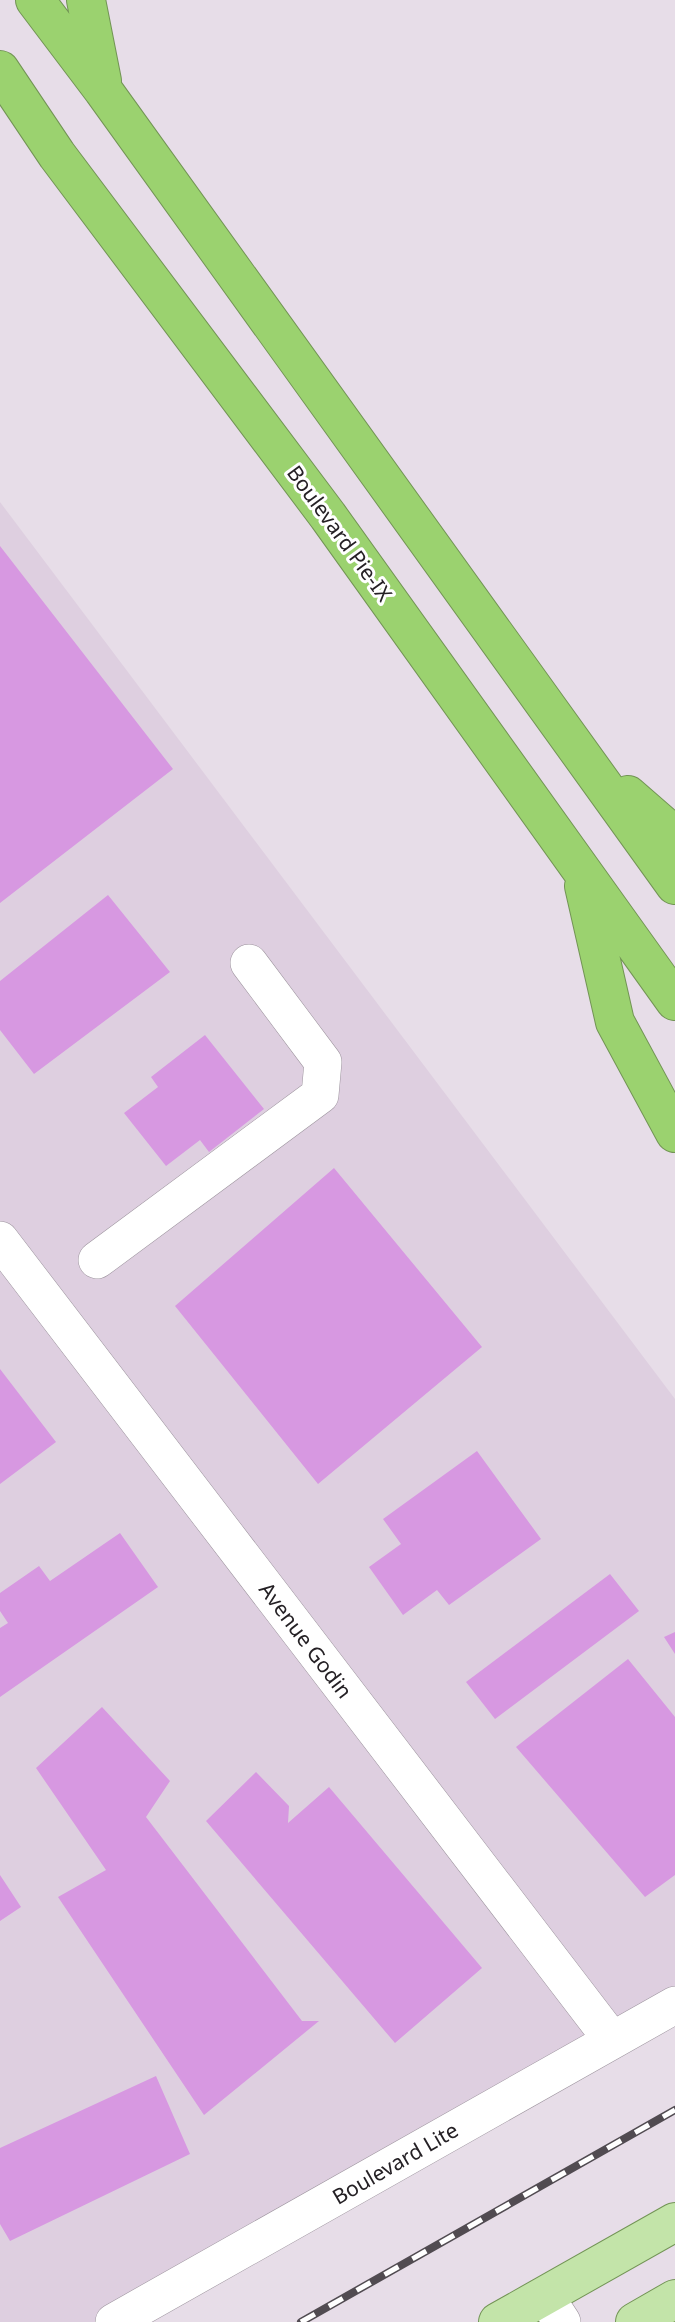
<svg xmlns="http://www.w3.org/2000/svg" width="675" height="2322" font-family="'Noto Sans',sans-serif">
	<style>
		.built { fill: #decfe0 }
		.building { fill: #d798e1 }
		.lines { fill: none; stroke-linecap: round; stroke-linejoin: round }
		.minor-casing { stroke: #9d949e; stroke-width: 38 }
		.major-casing { stroke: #729455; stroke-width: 40 }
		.highway-casing { stroke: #729455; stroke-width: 40 }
		.minor { stroke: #fff; stroke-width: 37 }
		.major { stroke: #c3e4a9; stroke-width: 38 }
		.highway { stroke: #9bd26f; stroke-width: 38 }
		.rail-casing { stroke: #514b51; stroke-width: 8 }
		.rail { stroke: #fff; stroke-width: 5; stroke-dasharray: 16; stroke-linecap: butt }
		.labels { text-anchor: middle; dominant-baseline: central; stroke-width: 6; stroke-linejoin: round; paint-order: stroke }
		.street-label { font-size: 21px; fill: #252125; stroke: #fff }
	</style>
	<rect width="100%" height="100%" fill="#e7dde8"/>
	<path class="built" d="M 0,502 L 675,1399 L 675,2000 L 114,2322 L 0,2322 Z"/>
	<path class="building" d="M 0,546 L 173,769 L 0,903 Z
		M 108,895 L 170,972 L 34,1074 L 0,1030 L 0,981 Z
		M 205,1035 L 264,1109 L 209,1152 L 200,1140 L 166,1166 L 124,1113 L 158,1087 L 151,1077 Z
		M 334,1168 L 482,1347 L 318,1484 L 175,1306 Z
		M 0,1369 L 56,1442 L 0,1484 Z
		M 477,1451 L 541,1539 L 449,1605 L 437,1590 L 403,1615 L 369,1567 L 401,1544 L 383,1519 Z
		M 120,1533 L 158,1587 L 0,1697 L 0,1628 L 8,1623 L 0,1611 L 0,1593 L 39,1566 L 50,1581 Z
		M 610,1574 L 639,1611 L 495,1719 L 466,1682 Z
		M 675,1632 L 675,1654 L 664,1637 Z
		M 628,1659 L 675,1717 L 675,1875 L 645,1897 L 516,1747 Z
		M 102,1707 L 170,1781 L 146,1817 L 302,2021 L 319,2021 L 204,2115 L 58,1897 L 106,1870 L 36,1768 Z
		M 256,1772 L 289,1806 L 288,1823 L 329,1787 L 482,1968 L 395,2043 L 206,1821 Z
		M 0,1875 L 21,1907 L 0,1921 Z
		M 156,2076 L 190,2154 L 10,2241 L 0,2224 L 0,2148 Z"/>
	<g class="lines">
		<g class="minor-casing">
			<path id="minor" d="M 0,1240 L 612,2040
				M 97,1260 L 320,1095 L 323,1062 L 249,963
				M 545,2296 L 562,2322
				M 114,2322 L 675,2005"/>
		</g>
		<g class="major-casing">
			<path id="major" d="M 498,2322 L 675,2222
				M 635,2322 L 675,2299"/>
		</g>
		<g class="highway-casing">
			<path id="highway" d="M 35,0 L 103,90 L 675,885
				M 86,0 L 102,81
				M 0,70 L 57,155 L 328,516 L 675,1001
				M 628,795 L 675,836
				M 584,886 L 615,1022 L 675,1133"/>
		</g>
		<use href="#minor" class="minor"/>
		<use href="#major" class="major"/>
		<use href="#highway" class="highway"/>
		<g class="rail-casing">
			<path id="rail" d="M 301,2322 L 675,2110"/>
		</g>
		<use href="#rail" class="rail"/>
	</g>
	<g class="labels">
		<g class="street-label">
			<text transform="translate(340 533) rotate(54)">Boulevard Pie-IX</text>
			<text transform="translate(306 1640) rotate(53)">Avenue Godin</text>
			<text transform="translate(395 2163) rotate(-30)">Boulevard Lite</text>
		</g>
	</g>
</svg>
